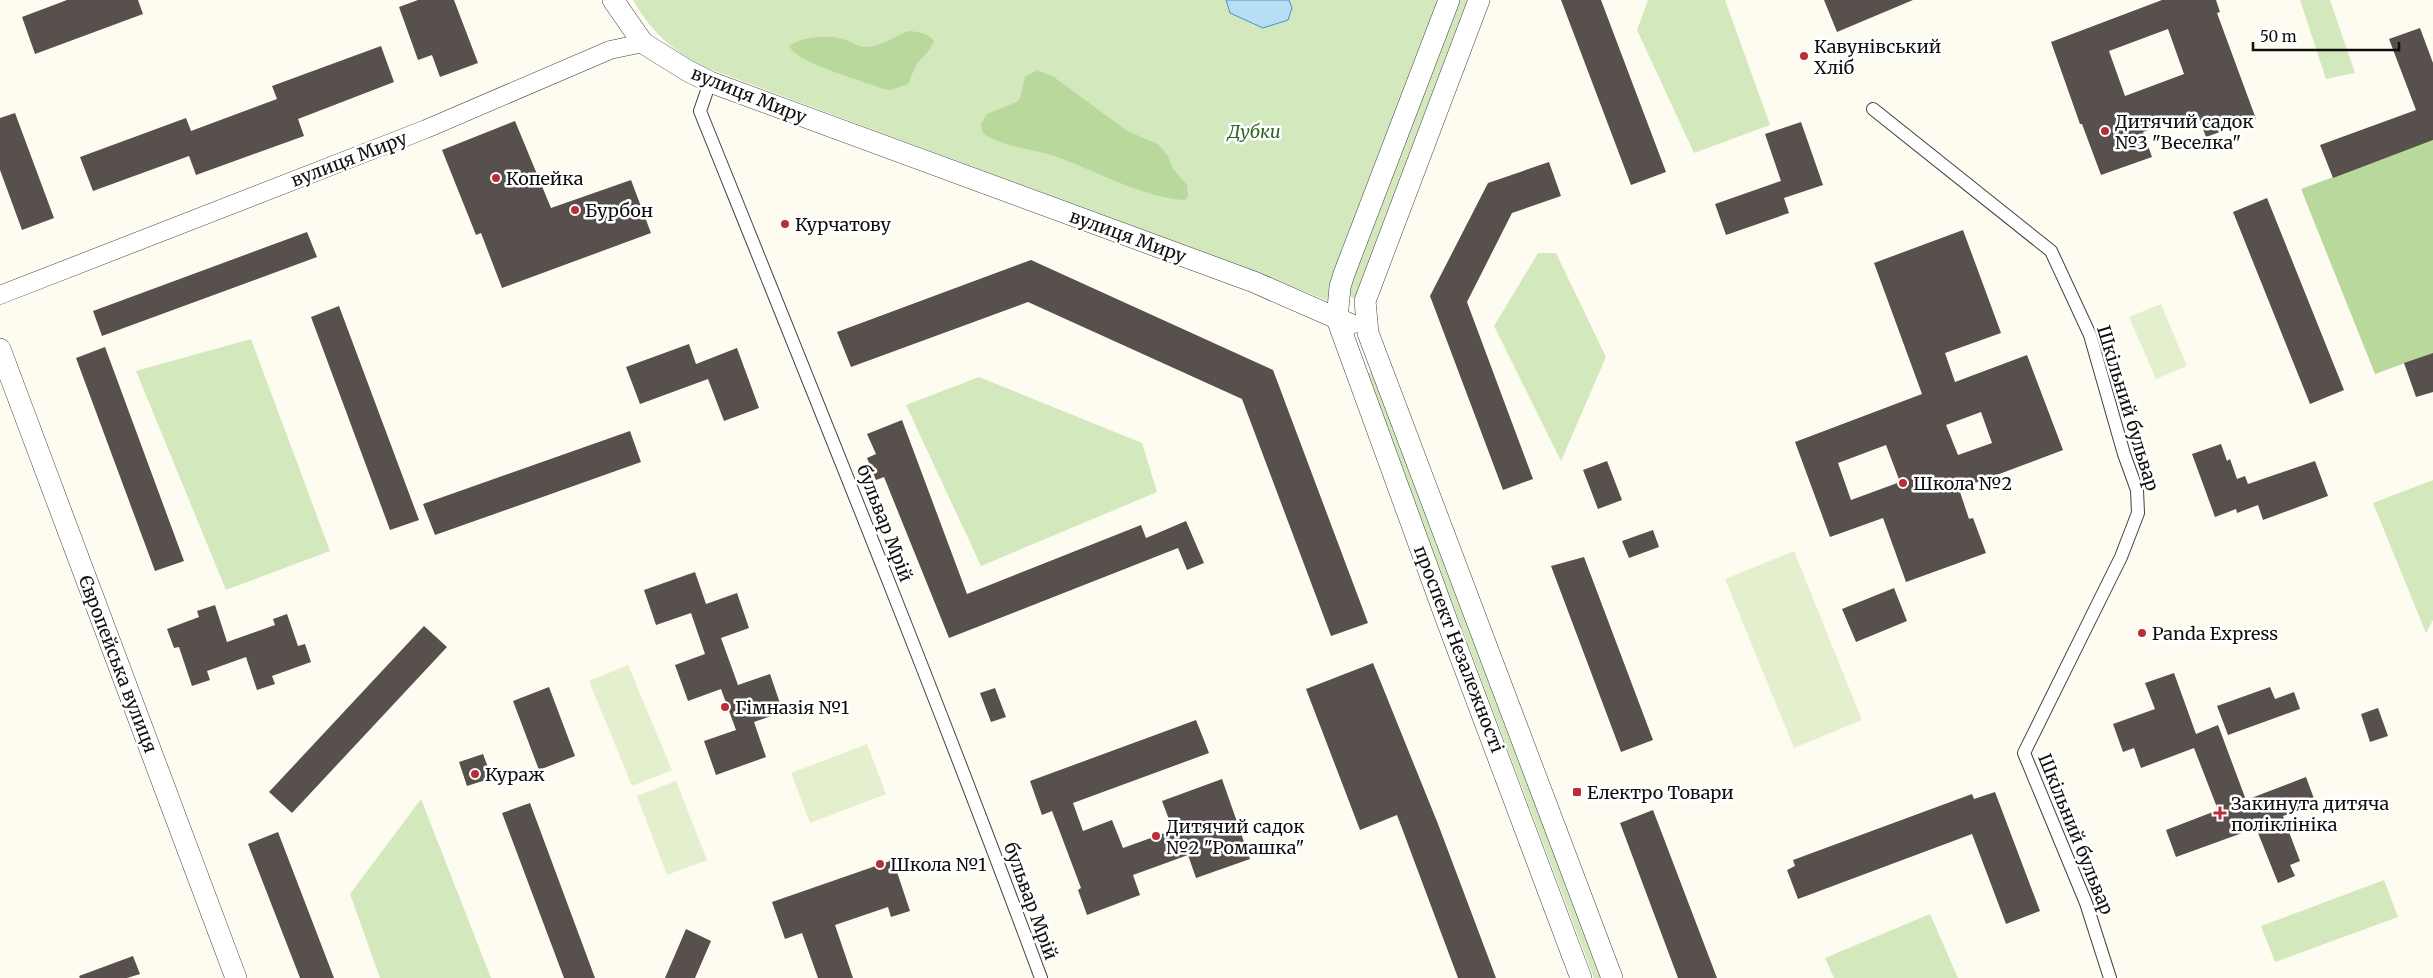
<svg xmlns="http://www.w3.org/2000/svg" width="2433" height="978" font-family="Merriweather,serif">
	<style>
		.green { fill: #d3e8bc }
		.forest { fill: #b8d89c }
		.pitch { fill: #e4efcd }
		.water { fill: #b8def3; stroke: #4295c7 }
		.building { fill: #57504c; fill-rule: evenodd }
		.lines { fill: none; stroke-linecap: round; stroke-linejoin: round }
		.pedestrian-casing { stroke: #424242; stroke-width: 14 }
		.minor-casing { stroke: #424242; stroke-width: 19 }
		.tertiary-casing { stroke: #424242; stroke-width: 22 }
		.pedestrian { stroke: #fff; stroke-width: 12 }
		.minor { stroke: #fff; stroke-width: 18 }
		.tertiary { stroke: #fff; stroke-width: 21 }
		.poi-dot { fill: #b92d36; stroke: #fff; stroke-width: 2 }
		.labels { text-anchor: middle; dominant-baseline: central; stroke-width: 5; stroke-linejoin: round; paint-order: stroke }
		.poi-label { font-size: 18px; fill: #0f0f0f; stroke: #fff; text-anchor: start }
		.street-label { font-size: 18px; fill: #0f0f0f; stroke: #fff }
		.park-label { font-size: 18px; font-style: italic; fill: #306421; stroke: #fff }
	</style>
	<rect width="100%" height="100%" fill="#fefcf1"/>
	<path class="green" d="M 633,0 L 1445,0 L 1331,302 L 1243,267 L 704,67 C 672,50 651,32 633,0 Z
		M 1458,0 L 1468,0 L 1356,299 L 1347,295 Z
		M 1648,0 L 1725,0 L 1770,125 L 1694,153 L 1637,30 Z
		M 2300,0 L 2330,0 L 2355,73 L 2326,79 Z
		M 1538,253 L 1556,253 L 1606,357 L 1561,461 L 1494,326 Z
		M 251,339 L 330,551 L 226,590 L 136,371 Z
		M 1374,371 L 1604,978 L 1594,978 L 1366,374 Z
		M 979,377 L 1142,443 L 1157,492 L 981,566 L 906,405 Z
		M 2433,480 L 2433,620 L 2426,633 L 2373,503 Z
		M 421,799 L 491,978 L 380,978 L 350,894 Z
		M 2384,880 L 2398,917 L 2275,962 L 2261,926 Z
		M 1930,914 L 1958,978 L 1834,978 L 1825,958 Z"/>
	<path class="forest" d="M 909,31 C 918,32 928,33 934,41 L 930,49 L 916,65 L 908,84 L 891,90 L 883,89 C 862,80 798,64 789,46 C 802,36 831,34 846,40 C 854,43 859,48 868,47 C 879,47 897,35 909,31 Z
		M 1037,70 L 1054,77 L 1127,131 L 1158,144 L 1168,156 L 1173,169 L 1187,185 L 1188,197 L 1185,200 C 1141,197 1101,173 1060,158 C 1036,148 1005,149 983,133 L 981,124 L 987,114 L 1017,102 L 1020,98 L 1025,77 Z
		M 2433,140 L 2433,353 L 2375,374 L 2301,189 Z"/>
	<path class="pitch" d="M 2161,304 L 2187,366 L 2156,379 L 2129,317 Z
		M 1794,551 L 1862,720 L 1794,748 L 1725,579 Z
		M 628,665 L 672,770 L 632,786 L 589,681 Z
		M 867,744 L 886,794 L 810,823 L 791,773 Z
		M 676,781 L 707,860 L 667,875 L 637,796 Z"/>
	<path class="water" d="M 1226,0 L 1289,0 L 1292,8 L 1288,20 L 1263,28 L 1230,13 Z"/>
	<path class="building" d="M 67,0 L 138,0 L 143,14 L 35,54 L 22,17 Z
		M 418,0 L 454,0 L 478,63 L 440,77 L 432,55 L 418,60 L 399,7 Z
		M 1561,0 L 1601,0 L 1666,172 L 1631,185 Z
		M 1824,0 L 1913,0 L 1837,32 Z
		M 2162,0 L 2216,0 L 2220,12 L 2217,13 L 2256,119 L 2206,137 L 2197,112 L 2143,132 L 2152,157 L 2101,175 L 2082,124 L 2080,124 L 2051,42 ZM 2168,29 L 2184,74 L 2125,96 L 2109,51 Z
		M 2420,28 L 2433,63 L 2433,140 L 2333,178 L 2320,145 L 2416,110 L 2389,39 Z
		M 381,46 L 394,82 L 298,119 L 304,136 L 196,175 L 189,156 L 93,191 L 80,157 L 186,118 L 191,131 L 277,99 L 272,86 Z
		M 15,113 L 54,218 L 22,230 L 0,170 L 0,118 Z
		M 515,121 L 551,208 L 631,180 L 651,233 L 502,288 L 481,233 L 476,235 L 442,150 Z
		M 1801,122 L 1823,185 L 1784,198 L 1789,213 L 1726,235 L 1715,204 L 1781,181 L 1765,134 Z
		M 1549,162 L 1561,196 L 1512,213 L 1467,302 L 1533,479 L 1503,490 L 1430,296 L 1488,183 Z
		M 2267,198 L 2344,390 L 2310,404 L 2233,212 Z
		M 1963,230 L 2001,333 L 1945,353 L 1955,382 L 2027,355 L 2063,450 L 1959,489 L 1969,519 L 1973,518 L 1986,553 L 1906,582 L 1883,518 L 1830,537 L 1795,442 L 1922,394 L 1874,263 ZM 1981,412 L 1992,443 L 1958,455 L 1946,425 ZM 1886,445 L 1900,482 L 1851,500 L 1838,463 Z
		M 307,232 L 317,257 L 102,336 L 93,311 Z
		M 1031,260 L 1273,370 L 1368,623 L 1331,636 L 1242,399 L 1028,302 L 851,367 L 837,332 Z
		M 339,306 L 419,520 L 390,530 L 311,317 Z
		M 689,344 L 696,364 L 737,348 L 759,408 L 724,421 L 708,379 L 640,404 L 626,367 Z
		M 105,347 L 184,561 L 155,571 L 76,358 Z
		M 2433,353 L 2433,392 L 2416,397 L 2404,363 Z
		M 902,420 L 967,594 L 1141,525 L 1146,538 L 1186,521 L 1204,563 L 1187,570 L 1178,548 L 949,638 L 884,477 L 876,480 L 867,458 L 876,454 L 867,434 Z
		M 630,431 L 641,462 L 435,535 L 423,504 Z
		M 2221,444 L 2227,461 L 2230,459 L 2237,479 L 2245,476 L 2248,484 L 2315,461 L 2328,496 L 2263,520 L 2258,505 L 2237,513 L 2236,509 L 2215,517 L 2192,454 Z
		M 1607,461 L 1622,500 L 1598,509 L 1583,470 Z
		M 1653,530 L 1659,547 L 1629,558 L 1622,541 Z
		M 1584,557 L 1653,740 L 1621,752 L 1551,566 Z
		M 695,572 L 706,604 L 737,593 L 749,628 L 721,638 L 738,685 L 770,674 L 783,712 L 754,722 L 766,757 L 716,775 L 704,741 L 736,730 L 721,689 L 688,701 L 675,665 L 705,654 L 691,613 L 656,625 L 644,590 Z
		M 1894,588 L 1907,621 L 1856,642 L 1842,609 Z
		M 215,605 L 227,642 L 275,625 L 273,619 L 287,614 L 298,646 L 305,644 L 311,662 L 272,676 L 275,684 L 257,690 L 246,657 L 207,671 L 210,680 L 192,686 L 179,647 L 174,648 L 167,629 L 199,617 L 197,611 Z
		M 424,626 L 447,647 L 292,813 L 269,792 Z
		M 1373,663 L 1438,824 L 1496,978 L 1458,978 L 1397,815 L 1360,830 L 1306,689 Z
		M 2174,673 L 2196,734 L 2218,725 L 2246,800 L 2306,777 L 2316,804 L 2283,816 L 2300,861 L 2290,865 L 2295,876 L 2278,883 L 2256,828 L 2176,857 L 2166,830 L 2218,810 L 2194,748 L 2141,768 L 2134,748 L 2123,752 L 2113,724 L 2155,709 L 2145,683 Z
		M 549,687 L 575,756 L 539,770 L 513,701 Z
		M 2270,687 L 2275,699 L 2294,692 L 2300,709 L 2228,735 L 2217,706 Z
		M 995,688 L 1006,717 L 991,722 L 980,693 Z
		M 2378,708 L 2388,736 L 2370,742 L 2361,714 Z
		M 1196,720 L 1209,753 L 1073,803 L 1083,831 L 1112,820 L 1123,848 L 1173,830 L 1162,801 L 1222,779 L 1250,859 L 1196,878 L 1188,855 L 1133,875 L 1140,895 L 1087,915 L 1078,890 L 1081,888 L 1052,811 L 1042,815 L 1030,781 Z
		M 483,754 L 492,778 L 467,786 L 459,762 Z
		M 1995,792 L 2040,911 L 2006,924 L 1972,834 L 1798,899 L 1787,870 L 1795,866 L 1793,860 L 1972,794 L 1974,799 Z
		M 530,803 L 595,978 L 564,978 L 502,813 Z
		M 1653,810 L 1717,978 L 1678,978 L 1620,823 Z
		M 278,832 L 334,978 L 300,978 L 248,844 Z
		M 893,860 L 910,911 L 891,917 L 888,907 L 835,925 L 853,978 L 818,978 L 802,933 L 785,939 L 772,902 Z
		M 686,929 L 711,941 L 695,978 L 665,978 Z
		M 133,956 L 140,974 L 127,978 L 80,978 L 79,976 Z"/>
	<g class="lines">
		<g class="pedestrian-casing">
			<path id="pedestrian" d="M 710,82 L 700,111 C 816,399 933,687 1041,978
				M 1873,109 L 2051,251 L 2090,335 L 2124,454 L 2137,490 L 2138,513 L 2121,557 L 2024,753 L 2086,903 L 2110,978"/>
		</g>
		<g class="minor-casing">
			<path id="minor" d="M 0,295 L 426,129 L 610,50 L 643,43"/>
		</g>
		<g class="tertiary-casing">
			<path id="tertiary" d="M 613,0 L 643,43 L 688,71 L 710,82 L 1254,282 L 1350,324
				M 1449,0 L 1344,274 L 1340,287 L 1337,319 L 1447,621 L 1581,978
				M 1479,0 L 1365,301 L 1368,333 L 1612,978
				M 0,349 L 236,978"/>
		</g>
		<use href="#pedestrian" class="pedestrian"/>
		<use href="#minor" class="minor"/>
		<use href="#tertiary" class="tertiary"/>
	</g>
	<g class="poi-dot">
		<circle cx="1804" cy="56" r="5"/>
		<circle cx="2105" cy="131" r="5"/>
		<circle cx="496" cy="178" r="5"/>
		<circle cx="575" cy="210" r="5"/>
		<circle cx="785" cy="224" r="5"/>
		<circle cx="1903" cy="483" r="5"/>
		<circle cx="2142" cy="633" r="5"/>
		<circle cx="725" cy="707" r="5"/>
		<circle cx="475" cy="774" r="5"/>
		<rect x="1572" y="787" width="10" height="10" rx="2.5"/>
		<path d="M2217.5 805.5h5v5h5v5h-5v5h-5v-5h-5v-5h5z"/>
		<circle cx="1156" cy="836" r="5"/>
		<circle cx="880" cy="864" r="5"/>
	</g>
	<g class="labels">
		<g class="poi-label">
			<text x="1814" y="46">Кавунівський<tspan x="1814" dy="21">Хліб</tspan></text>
			<text x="2115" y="121">Дитячий садок<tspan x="2115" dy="21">№3 "Веселка"</tspan></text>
			<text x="506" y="178">Копейка</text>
			<text x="585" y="210">Бурбон</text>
			<text x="795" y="224">Курчатову</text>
			<text x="1913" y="483">Школа №2</text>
			<text x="2152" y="633">Panda Express</text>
			<text x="735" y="707">Гімназія №1</text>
			<text x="485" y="774">Кураж</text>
			<text x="1587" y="792">Електро Товари</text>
			<text x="2231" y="803">Закинута дитяча<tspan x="2231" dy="21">поліклініка</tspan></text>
			<text x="1166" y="826">Дитячий садок<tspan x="1166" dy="21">№2 "Ромашка"</tspan></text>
			<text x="890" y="864">Школа №1</text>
		</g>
		<g class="street-label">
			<text transform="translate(749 95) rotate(22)">вулиця Миру</text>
			<text transform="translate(349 159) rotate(-21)">вулиця Миру</text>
			<text transform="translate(1128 236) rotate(20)">вулиця Миру</text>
			<text transform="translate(2128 408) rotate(73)">Шкільний бульвар</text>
			<text transform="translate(885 523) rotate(69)">бульвар Мрій</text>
			<text transform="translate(1459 649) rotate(69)">проспект Незалежності</text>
			<text transform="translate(118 664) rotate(69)">Європейська вулиця</text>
			<text transform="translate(2076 834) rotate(68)">Шкільний бульвар</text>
			<text transform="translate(1031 901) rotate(70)">бульвар Мрій</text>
		</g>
		<g class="park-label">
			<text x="1254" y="131">Дубки</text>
		</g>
	</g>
	<path d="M2253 42v8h146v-8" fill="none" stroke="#0f0f0f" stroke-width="2.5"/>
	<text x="2260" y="42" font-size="15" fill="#0f0f0f" stroke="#ffffff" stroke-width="4" paint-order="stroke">50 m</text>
</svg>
